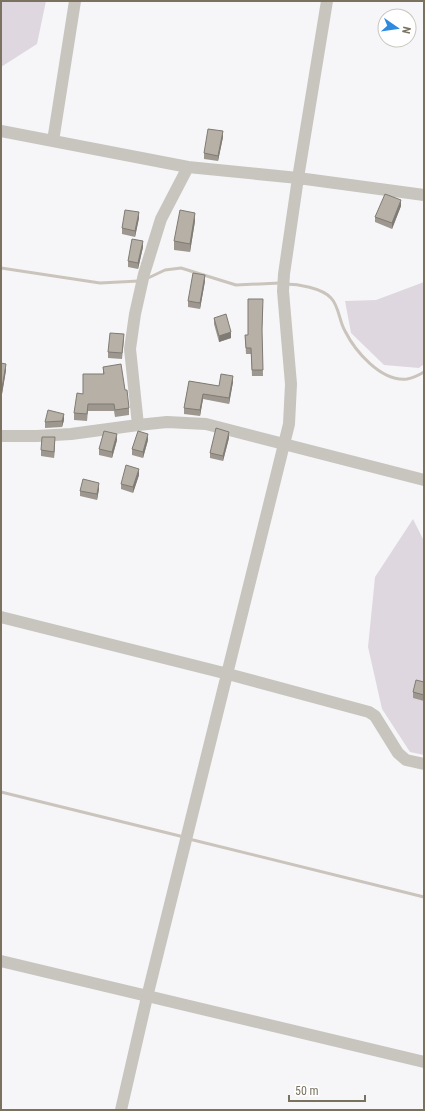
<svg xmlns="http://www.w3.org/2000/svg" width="425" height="1111" font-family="'Roboto Condensed',sans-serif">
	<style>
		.green { fill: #dfd7df }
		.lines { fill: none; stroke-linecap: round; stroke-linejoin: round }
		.stream { stroke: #cbc4bc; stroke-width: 3 }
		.minor { stroke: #c8c5bf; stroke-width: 12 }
		.wall { fill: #9d978f }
		.shaded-wall { fill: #7f7b74 }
		.building { fill: #b6b0a6; stroke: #7f7b74 }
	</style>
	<rect width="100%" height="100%" fill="#f6f6f8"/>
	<path class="green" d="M 1,1 L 46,1 L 37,44 L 1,67 Z
		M 424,282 L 424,364 L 419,368 L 384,365 L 351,333 L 345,301 L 376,300 Z
		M 413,519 L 424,541 L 424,755 L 410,752 L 382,709 L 368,647 L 375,577 Z"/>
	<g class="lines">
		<path class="stream" d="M 1,268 L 100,283 L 139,281
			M 146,279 L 165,270 L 181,268 L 236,285 L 280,283
			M 285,284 C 298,284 322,288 331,298 C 339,306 339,321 345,331 C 355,351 381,382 407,379 C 413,378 419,375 424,372
			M 1,792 L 184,837
			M 189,839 L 424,897"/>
		<path class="minor" d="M 1,131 L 188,167 L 298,178 L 424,195
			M 53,141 L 75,1
			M 138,425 L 130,349 L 135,314 L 144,274 L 161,219 L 188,167
			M 1,436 L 37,436 L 71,434 L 138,425 L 167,422 L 206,424 L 424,480
			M 1,617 L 228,674 L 369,712 L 375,716 L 398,753 L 406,760 L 424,764
			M 1,961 L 424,1062
			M 121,1110 L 147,997 L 289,424 L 291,384 L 283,291 L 284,274 L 298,178 L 327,1"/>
	</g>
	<path class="wall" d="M 223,137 L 218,161 L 204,159 L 204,153 Z
		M 401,206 L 392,229 L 375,222 L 375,217 Z
		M 139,218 L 135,237 L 122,234 L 122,228 Z
		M 195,221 L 190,252 L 174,250 L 174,241 Z
		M 143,247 L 138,269 L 128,267 L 128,261 Z
		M 205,281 L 200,309 L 188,307 L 188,301 Z
		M 263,305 L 262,333 L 263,376 L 252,376 L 251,354 L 246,354 L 245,335 L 248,335 Z
		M 214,318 L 231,338 L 219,342 L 214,324 Z
		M 124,340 L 122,359 L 108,358 L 108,352 Z
		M 1,363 L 6,370 L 2,394 L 1,394 Z
		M 103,367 L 125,390 L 129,408 L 129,415 L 115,417 L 114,411 L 88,411 L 87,421 L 74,420 L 74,413 L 103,374 Z
		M 189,381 L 219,386 L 233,382 L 229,404 L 203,399 L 200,416 L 184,414 L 184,408 Z
		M 64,420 L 62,427 L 45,428 L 45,422 Z
		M 229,438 L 223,461 L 210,458 L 210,453 Z
		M 117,440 L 112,458 L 99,455 L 99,449 Z
		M 148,440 L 143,458 L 132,455 L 132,449 Z
		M 55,442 L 54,458 L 41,456 L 41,450 Z
		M 139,475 L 133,493 L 121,489 L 121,484 Z
		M 99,489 L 97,500 L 80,496 L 80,491 Z
		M 424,682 L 424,701 L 413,698 L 413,692 Z"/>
	<path class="shaded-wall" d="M 223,131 L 223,137 L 218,161 L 218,156 Z
		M 401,200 L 401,206 L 392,229 L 392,223 Z
		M 139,212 L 139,218 L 135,237 L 135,231 Z
		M 195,213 L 195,221 L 190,252 L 190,244 Z
		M 143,241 L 143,247 L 138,269 L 138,263 Z
		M 205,275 L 205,281 L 200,309 L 200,303 Z
		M 231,332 L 231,338 L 219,342 L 219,336 Z
		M 6,364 L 6,370 L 2,394 L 2,388 Z
		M 233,376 L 233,382 L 229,404 L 229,398 Z
		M 203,394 L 203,399 L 200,416 L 200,410 Z
		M 64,414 L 64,420 L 62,427 L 62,421 Z
		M 229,432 L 229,438 L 223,461 L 223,456 Z
		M 117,434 L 117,440 L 112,458 L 112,452 Z
		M 148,434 L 148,440 L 143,458 L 143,452 Z
		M 55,437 L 55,442 L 54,458 L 54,452 Z
		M 139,469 L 139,475 L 133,493 L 133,487 Z
		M 99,483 L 99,489 L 97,500 L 97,494 Z"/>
	<path class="building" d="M 208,129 L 223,131 L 218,156 L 204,153 Z
		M 385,194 L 401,200 L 392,223 L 375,217 Z
		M 125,210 L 139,212 L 135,231 L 122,228 Z
		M 180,210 L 195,213 L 190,244 L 174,241 Z
		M 132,239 L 143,241 L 138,263 L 128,261 Z
		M 193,273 L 205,275 L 200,303 L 188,301 Z
		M 248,299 L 263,299 L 262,329 L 263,370 L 252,370 L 251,348 L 246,348 L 245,335 L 248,335 Z
		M 226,314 L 231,332 L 219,336 L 214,318 Z
		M 110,333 L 124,334 L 122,353 L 108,352 Z
		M 1,363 L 6,364 L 2,388 L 1,388 Z
		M 121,364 L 125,390 L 127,390 L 129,408 L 115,410 L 114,404 L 88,404 L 87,414 L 74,413 L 77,393 L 83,394 L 83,374 L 104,374 L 103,367 Z
		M 221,374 L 233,376 L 229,398 L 203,394 L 200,410 L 184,408 L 189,381 L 219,386 Z
		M 48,410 L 64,414 L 62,421 L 45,422 Z
		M 216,428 L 229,432 L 223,456 L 210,453 Z
		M 104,431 L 117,434 L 112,452 L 99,449 Z
		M 138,431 L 148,434 L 143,452 L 132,449 Z
		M 42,437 L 55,437 L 54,452 L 41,450 Z
		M 126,465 L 139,469 L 133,487 L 121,484 Z
		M 83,479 L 99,483 L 97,494 L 80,491 Z
		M 416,680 L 424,682 L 424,695 L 413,692 Z"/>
	<rect width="425" height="1111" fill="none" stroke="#7a725f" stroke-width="4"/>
	<g transform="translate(397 28) rotate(103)"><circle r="19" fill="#ffffff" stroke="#cac7bf"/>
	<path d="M0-3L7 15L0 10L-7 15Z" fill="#2e8ae0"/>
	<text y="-6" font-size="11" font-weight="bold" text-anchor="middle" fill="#7a725f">N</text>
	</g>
	<path d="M289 1095v6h76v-6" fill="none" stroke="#7a725f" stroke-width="2"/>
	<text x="295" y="1095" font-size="12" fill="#7a725f" stroke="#ffffff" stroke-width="3" paint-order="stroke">50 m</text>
</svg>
